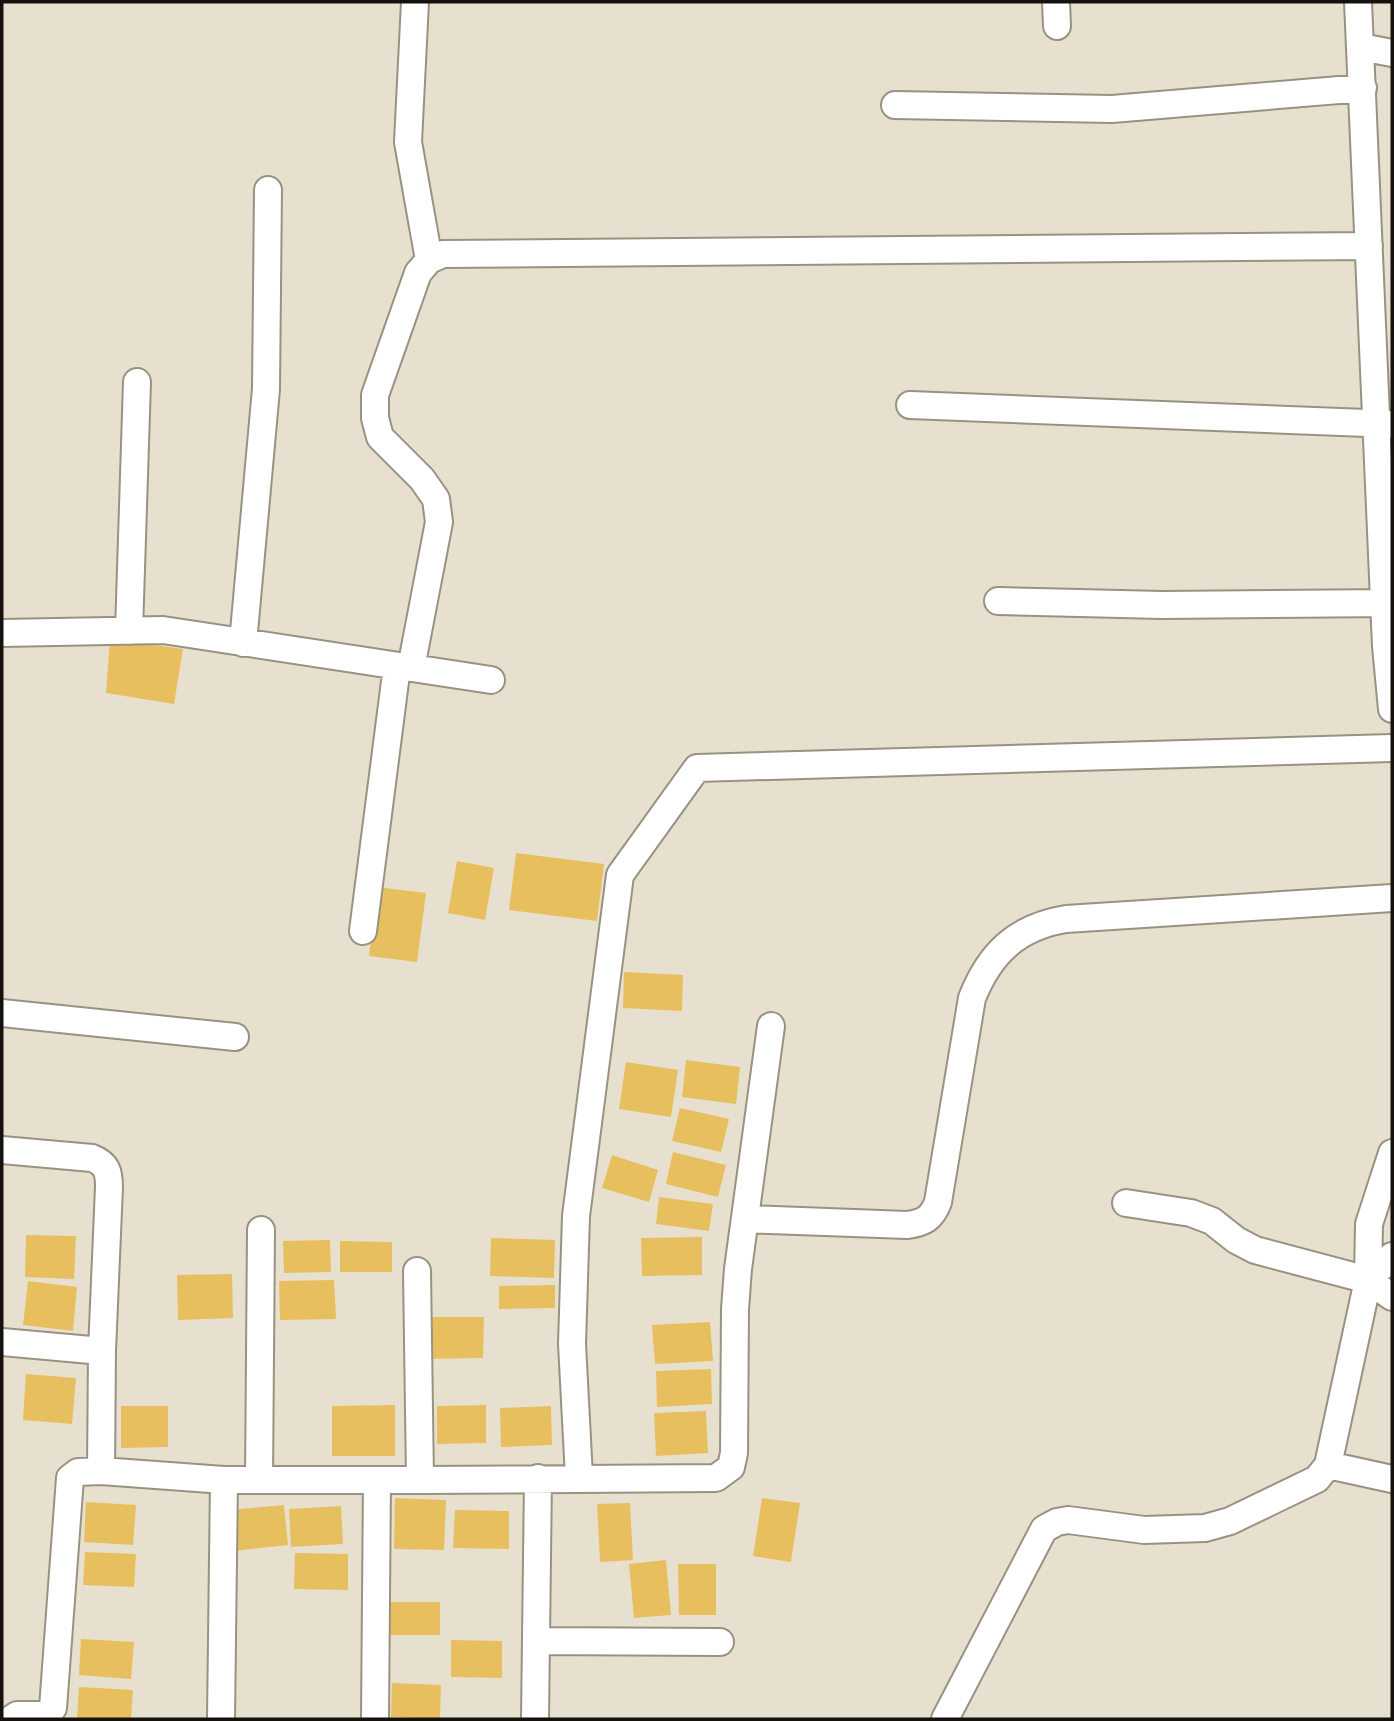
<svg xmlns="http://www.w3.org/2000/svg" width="1394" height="1721" font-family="'Noto Sans',sans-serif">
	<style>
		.building { fill: #e7bf5f }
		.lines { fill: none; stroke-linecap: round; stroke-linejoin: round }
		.street-casing { stroke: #999282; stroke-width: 30 }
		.street { stroke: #fff; stroke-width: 26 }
	</style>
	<rect width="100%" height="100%" fill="#e8e0cf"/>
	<path class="building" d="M 110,639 L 183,649 L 174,704 L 106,693 Z
		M 516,853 L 604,864 L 597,921 L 509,910 Z
		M 457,861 L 494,868 L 485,920 L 448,913 Z
		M 377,887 L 426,893 L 417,962 L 369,956 Z
		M 624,972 L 683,975 L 682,1011 L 623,1008 Z
		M 686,1060 L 740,1067 L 736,1104 L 682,1097 Z
		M 626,1062 L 678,1070 L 671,1117 L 619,1109 Z
		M 680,1108 L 729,1119 L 721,1152 L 672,1141 Z
		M 673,1152 L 726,1165 L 718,1197 L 666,1184 Z
		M 612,1155 L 658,1170 L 649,1202 L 602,1188 Z
		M 659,1197 L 713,1204 L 709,1231 L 656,1224 Z
		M 26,1235 L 76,1236 L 74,1279 L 25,1277 Z
		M 702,1237 L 702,1275 L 642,1276 L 641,1238 Z
		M 491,1238 L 555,1240 L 554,1278 L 490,1276 Z
		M 330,1240 L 331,1272 L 284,1273 L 283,1241 Z
		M 340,1241 L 392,1242 L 392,1272 L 340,1272 Z
		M 232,1274 L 233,1318 L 178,1320 L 177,1275 Z
		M 334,1280 L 336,1319 L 280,1320 L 279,1281 Z
		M 28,1281 L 77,1287 L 73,1331 L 23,1325 Z
		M 555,1285 L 555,1308 L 499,1309 L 499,1286 Z
		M 425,1317 L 484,1317 L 483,1358 L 424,1359 Z
		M 710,1322 L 713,1361 L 655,1364 L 652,1325 Z
		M 711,1369 L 712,1404 L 657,1407 L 656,1371 Z
		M 26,1374 L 76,1378 L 72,1424 L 23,1420 Z
		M 395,1405 L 395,1456 L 332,1456 L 332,1406 Z
		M 486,1405 L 486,1443 L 437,1444 L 437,1406 Z
		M 121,1406 L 168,1406 L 168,1447 L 121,1448 Z
		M 551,1406 L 552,1445 L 501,1447 L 500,1408 Z
		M 706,1411 L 708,1453 L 656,1456 L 654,1413 Z
		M 395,1498 L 446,1500 L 444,1550 L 394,1549 Z
		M 762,1498 L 800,1503 L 791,1562 L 753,1556 Z
		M 86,1502 L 136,1505 L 133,1545 L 84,1542 Z
		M 630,1503 L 633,1560 L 600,1562 L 597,1504 Z
		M 284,1505 L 288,1545 L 233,1551 L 229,1510 Z
		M 341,1506 L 343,1544 L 291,1547 L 289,1509 Z
		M 455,1510 L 509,1511 L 509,1549 L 453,1548 Z
		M 85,1552 L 136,1554 L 134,1587 L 83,1585 Z
		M 295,1553 L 348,1554 L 348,1590 L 294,1589 Z
		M 666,1560 L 671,1615 L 634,1618 L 629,1564 Z
		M 678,1564 L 716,1564 L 716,1615 L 679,1615 Z
		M 388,1602 L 440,1602 L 440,1635 L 388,1635 Z
		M 81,1639 L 134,1642 L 131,1679 L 79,1675 Z
		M 451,1640 L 502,1641 L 502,1678 L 451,1677 Z
		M 392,1683 L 441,1685 L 440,1719 L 391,1717 Z
		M 79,1687 L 133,1690 L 131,1719 L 77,1719 Z"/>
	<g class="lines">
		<g class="street-casing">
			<path id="street" d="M 415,2 L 408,142 L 429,260
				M 1056,2 L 1057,26
				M 1358,2 L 1386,646 L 1392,709
				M 1361,47 L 1392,53
				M 895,105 L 1112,109 L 1363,88
				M 910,405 L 1392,424
				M 998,601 L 1162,605 L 1392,603
				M 129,631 L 137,382
				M 2,633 L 163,630 L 491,680
				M 243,643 L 266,389 L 268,190
				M 411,668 L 439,522 L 436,499 L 422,479 L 380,437 L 375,418 L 375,395 L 418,273 L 429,260 L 443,254 L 1369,246
				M 363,931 L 397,666
				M 2,1013 L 235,1037
				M 2,1150 L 92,1158 C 107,1164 109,1172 109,1187 L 102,1351
				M 1126,1203 L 1191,1213 L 1212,1221 L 1236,1240 L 1255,1250 L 1368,1280 L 1392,1297
				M 745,1219 L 907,1225 C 924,1223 932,1218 938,1202 L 972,998 C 990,953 1017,927 1066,919 L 1392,898
				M 1368,1280 L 1392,1256
				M 2,1342 L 102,1351 L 101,1471 L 224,1480 L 420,1480 L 417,1271
				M 1328,1465 L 1392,1479
				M 579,1477 L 572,1344 L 576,1216 L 620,875 L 697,768 L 1392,748
				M 259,1480 L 261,1230
				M 420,1480 L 716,1478 L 731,1467 L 734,1453 L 735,1309 L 738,1269 L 771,1026
				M 536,1641 L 720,1642
				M 11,1719 L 17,1715 L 47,1715 L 53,1708 L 70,1478 L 78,1472 L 101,1471
				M 221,1719 L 224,1480
				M 375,1719 L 377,1480
				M 535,1719 L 538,1478
				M 945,1719 L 1044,1529 L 1057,1522 L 1068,1520 L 1144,1530 L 1205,1528 L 1230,1521 L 1317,1479 L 1328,1465 L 1368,1280 L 1369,1224 L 1392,1153"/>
		</g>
		<use href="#street" class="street"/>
	</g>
	<rect width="1394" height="1721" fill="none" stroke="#15120d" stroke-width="7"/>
</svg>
